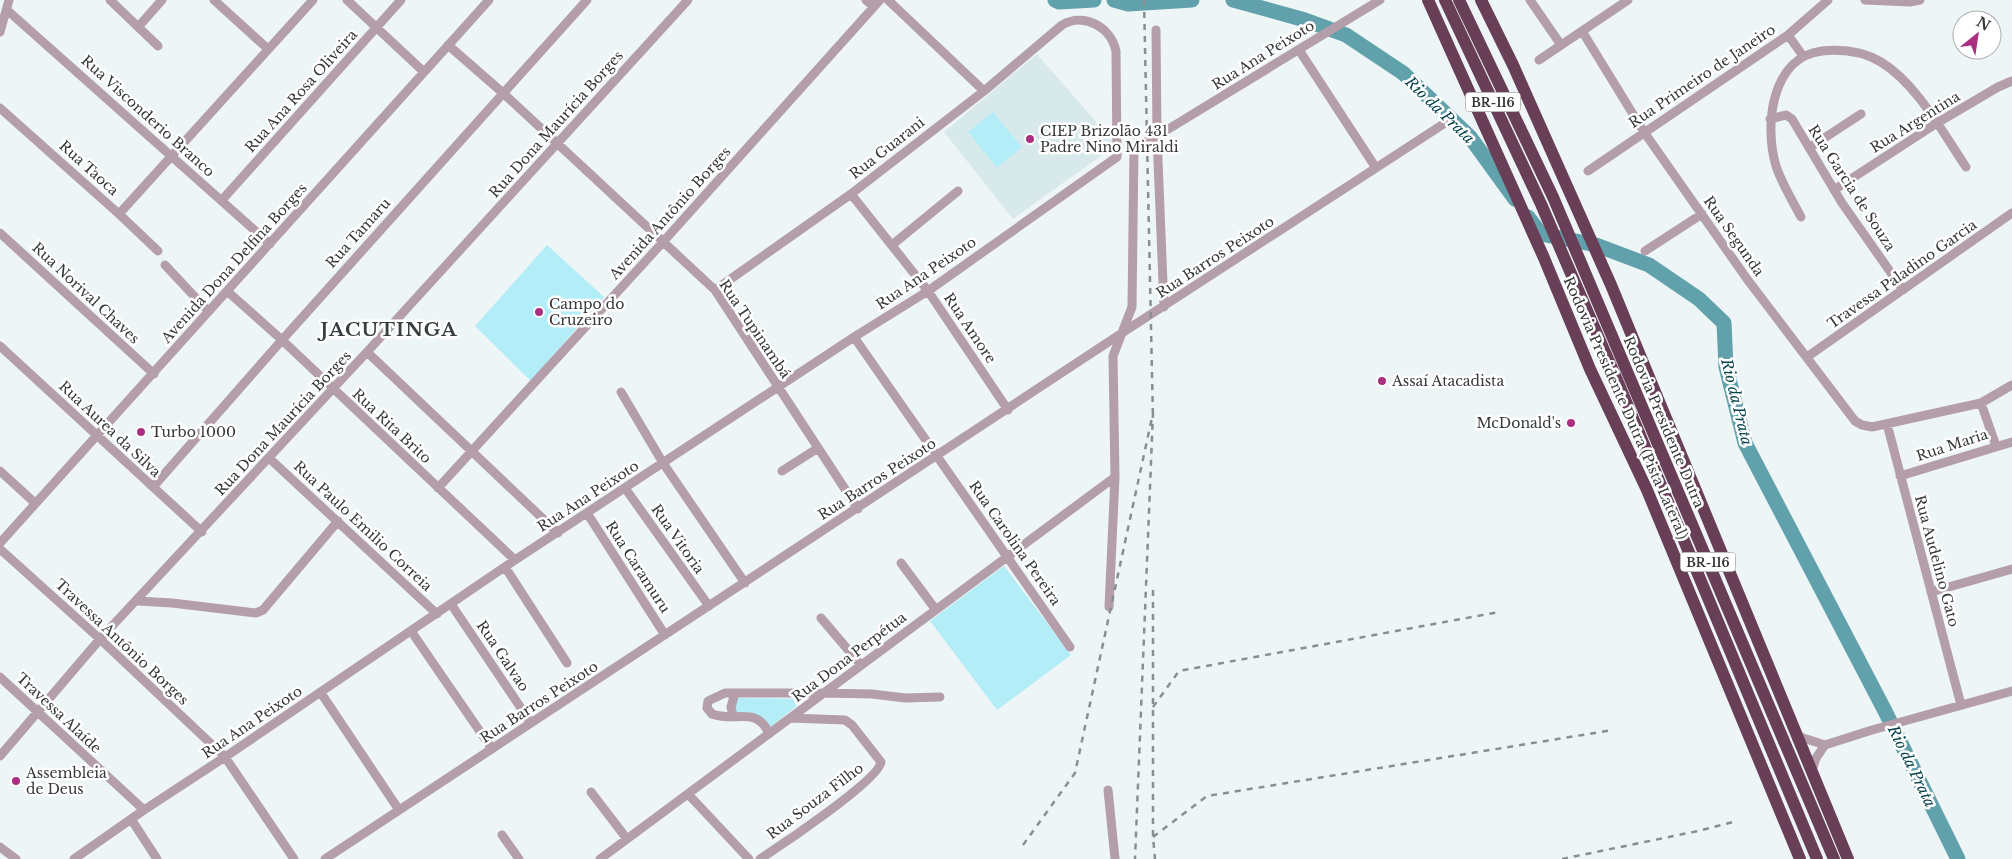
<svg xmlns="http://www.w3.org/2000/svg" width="2012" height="859" font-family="'Libre Baskerville',serif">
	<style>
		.built { fill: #d8e9ec }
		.green { fill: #b3edf7 }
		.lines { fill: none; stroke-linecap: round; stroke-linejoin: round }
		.river { stroke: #61a1ab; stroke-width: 15 }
		.minor { stroke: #b49ea9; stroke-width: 9 }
		.highway { stroke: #683f57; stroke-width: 12 }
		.rail { stroke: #898e90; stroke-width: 2.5; stroke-dasharray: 6 6; stroke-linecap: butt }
		.poi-dot { fill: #ab2f81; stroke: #fff; stroke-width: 2 }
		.labels { text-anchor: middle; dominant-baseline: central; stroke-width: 5; stroke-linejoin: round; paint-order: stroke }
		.shield { fill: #fff; stroke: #727474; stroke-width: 1 }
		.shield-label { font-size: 12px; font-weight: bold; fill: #353839 }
		.street-label { font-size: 14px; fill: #353839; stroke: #fff }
		.poi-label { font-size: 14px; fill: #353839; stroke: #fff; text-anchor: start }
		.water-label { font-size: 15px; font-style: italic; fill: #05444c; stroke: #fff }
		.district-label { font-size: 19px; font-weight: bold; letter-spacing: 1px; fill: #383f40; stroke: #fff }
	</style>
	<rect width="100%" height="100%" fill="#edf5f7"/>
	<path class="built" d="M 1037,54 L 1116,145 L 1013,219 L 944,132 Z"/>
	<path class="green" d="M 993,112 L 1022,147 L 997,168 L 968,132 Z
		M 547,245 L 604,297 L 531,381 L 475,326 Z
		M 1004,566 L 1071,655 L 997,710 L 930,621 Z
		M 738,698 L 805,699 L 769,728 L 737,714 L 734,702 Z"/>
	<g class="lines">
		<path class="river" d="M 1055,0 L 1059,2 L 1094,0
			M 1114,0 L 1128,4 L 1192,0
			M 1233,0 L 1305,20 L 1346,35 L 1403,73 L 1470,137 L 1515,199
			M 1528,217 L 1541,234 L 1596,245 L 1649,265 L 1699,299 L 1724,323 L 1726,367 L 1745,443 L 1885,711 L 1958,859"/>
		<path class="minor" d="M 110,0 L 158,46
			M 214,0 L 268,49
			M 347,0 L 424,72
			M 866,0 L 874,7
			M 888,0 L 984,91
			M 1530,0 L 1561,45
			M 1865,0 L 1910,2 L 1920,0
			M 7,10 L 270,244
			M 139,26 L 162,0
			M 1156,30 L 1157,136 L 1164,307
			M 1582,31 L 1644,132 L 1747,279 L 1855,421 L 1862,425 L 1872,427 L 1981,403 L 2012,385
			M 0,32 L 9,0
			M 1788,35 L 1803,56
			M 448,45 L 503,93 L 715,290 L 858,509
			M 1299,50 L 1376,168
			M 1539,60 L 1628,0
			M 0,108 L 119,214 L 158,251
			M 1770,119 L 1786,115 L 1792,119 L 1842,203 L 1903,290
			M 1809,148 L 1861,114
			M 1588,171 L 1788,35 L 1828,0
			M 1834,190 L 1937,123 L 1998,87 L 2012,81
			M 851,194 L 928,291 L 1008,410
			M 222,200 L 401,0
			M 119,214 L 313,0
			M 1801,217 C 1792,200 1782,184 1776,166 C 1764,126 1771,57 1822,51 C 1842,49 1864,52 1881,62 C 1917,84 1943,133 1966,167
			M 0,233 L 154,374
			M 892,245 L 958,191
			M 1645,251 L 1702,214
			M 165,265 L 208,311
			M 227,291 L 282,340 L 515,560
			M 854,337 L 1070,647
			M 0,346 L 202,532
			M 367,352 L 558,533
			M 1807,357 L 2012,213
			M 621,392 L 663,463 L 745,583
			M 1981,403 L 1996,446
			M 1887,424 L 1961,705
			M 269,458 L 437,614
			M 0,471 L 35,503
			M 782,471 L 818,448
			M 1900,476 L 2012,442
			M 153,487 L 282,340 L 587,0
			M 438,488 L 663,242 L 880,0
			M 625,488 L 709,606
			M 587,513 L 665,635
			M 0,543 L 489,0
			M 0,549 L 100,639 L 225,757 L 294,859
			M 901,563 L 936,610
			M 505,567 L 567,663
			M 1931,592 L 2012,569
			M 138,601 L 172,603 L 256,613 L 263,610 L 338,521
			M 451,604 L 531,723
			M 1109,607 L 1115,477 L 1113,356 L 1132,307 L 1134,148 L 1157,136 L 1380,0
			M 821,618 L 861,665
			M 411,631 L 492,749
			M 0,677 L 144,810
			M 321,693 L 399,810
			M 733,716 L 731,707 L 735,693
			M 769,734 C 757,705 735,723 712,714 L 707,708 L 708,701 L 725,693 L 824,693 L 872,694 L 905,698 L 940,697
			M 1797,736 L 1825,745 L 1872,730 L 2012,691
			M 0,756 L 100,639 L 367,352 L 688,0
			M 1812,771 L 1816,758 L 1825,745
			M 1108,790 L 1115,859
			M 591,792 L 627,839
			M 688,794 L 749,859
			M 131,819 L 157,859
			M 502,835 L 519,859
			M 0,847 L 16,859
			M 74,859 L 144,810 L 225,757 L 515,560 L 854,337 L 928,291 L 1117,157 L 1116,51 C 1111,27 1084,12 1062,25 L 984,91 L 851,194 L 715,290
			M 325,859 L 1122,333 L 1445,123
			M 600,859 L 1115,477
			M 760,859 C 780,846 879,780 881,762 L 852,725 L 845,720 L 790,718"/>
		<path class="highway" d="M 1428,0 L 1544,258 L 1590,369 L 1647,490 L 1800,859
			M 1445,0 L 1541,204 L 1617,380 L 1817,859
			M 1459,0 L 1553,197 L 1834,859
			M 1481,0 L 1513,65 L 1611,285 L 1848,859"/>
		<path class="rail" d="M 1144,0 L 1153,420
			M 1153,590 L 1153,837 L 1155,859
			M 1153,707 L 1179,671 L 1499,612
			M 1153,837 L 1207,796 L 1613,730
			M 1023,845 L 1075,773 L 1153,413 L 1135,859
			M 1562,859 L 1698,831 L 1733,822"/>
	</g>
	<g class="poi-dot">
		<circle cx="1030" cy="139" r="5"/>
		<circle cx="539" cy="312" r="5"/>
		<circle cx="1382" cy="381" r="5"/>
		<circle cx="1571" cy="423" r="5"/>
		<circle cx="141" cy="432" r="5"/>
		<circle cx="16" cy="781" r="5"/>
	</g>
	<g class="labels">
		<g class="shield">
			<rect x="1465.5" y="92.5" width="55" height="19" rx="4"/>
			<rect x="1680.5" y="552.5" width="55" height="19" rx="4"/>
		</g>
		<g class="shield-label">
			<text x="1493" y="102">BR-116</text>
			<text x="1708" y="562">BR-116</text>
		</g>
		<g class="street-label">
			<text transform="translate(1263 55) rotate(-32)">Rua Ana Peixoto</text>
			<text transform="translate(1702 76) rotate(-34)">Rua Primeiro de Janeiro</text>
			<text transform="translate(301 91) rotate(-48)">Rua Ana Rosa Oliveira</text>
			<text transform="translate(148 116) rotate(42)">Rua Visconderio Branco</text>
			<text transform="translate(1915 122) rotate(-32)">Rua Argentina</text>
			<text transform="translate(556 124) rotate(-48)">Rua Dona Maurícia Borges</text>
			<text transform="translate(887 148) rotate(-38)">Rua Guarani</text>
			<text transform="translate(89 168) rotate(42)">Rua Taoca</text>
			<text transform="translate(1852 188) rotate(57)">Rua Garcia de Souza</text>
			<text transform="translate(670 213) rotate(-48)">Avenida Antônio Borges</text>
			<text transform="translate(358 233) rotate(-48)">Rua Tamaru</text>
			<text transform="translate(1734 236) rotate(55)">Rua Segunda</text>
			<text transform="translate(1215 257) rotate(-33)">Rua Barros Peixoto</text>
			<text transform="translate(234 263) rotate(-48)">Avenida Dona Delfina Borges</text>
			<text transform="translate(926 273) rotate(-34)">Rua Ana Peixoto</text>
			<text transform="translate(1902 274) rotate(-35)">Travessa Paladino Garcia</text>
			<text transform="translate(86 293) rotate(43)">Rua Norival Chaves</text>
			<text transform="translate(970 328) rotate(56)">Rua Amore</text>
			<text transform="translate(755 329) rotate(56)">Rua Tupinambá</text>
			<text transform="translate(1626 408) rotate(66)">Rodovia Presidente Dutra (Pista Lateral)</text>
			<text transform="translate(1664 422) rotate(67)">Rodovia Presidente Dutra</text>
			<text transform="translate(283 423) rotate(-47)">Rua Dona Maurícia Borges</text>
			<text transform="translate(392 426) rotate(43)">Rua Rita Brito</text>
			<text transform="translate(110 429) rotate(43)">Rua Aurea da Silva</text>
			<text transform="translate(1952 445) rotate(-18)">Rua Maria</text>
			<text transform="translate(877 479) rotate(-33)">Rua Barros Peixoto</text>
			<text transform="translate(588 496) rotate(-33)">Rua Ana Peixoto</text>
			<text transform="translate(363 526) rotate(43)">Rua Paulo Emilio Correia</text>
			<text transform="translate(678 539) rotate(55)">Rua Vitoria</text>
			<text transform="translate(1015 543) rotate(55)">Rua Carolina Pereira</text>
			<text transform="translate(1937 561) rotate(75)">Rua Audelino Gato</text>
			<text transform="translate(638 567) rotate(57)">Rua Caramuru</text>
			<text transform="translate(122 642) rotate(43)">Travessa Antônio Borges</text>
			<text transform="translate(503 656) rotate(56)">Rua Galvao</text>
			<text transform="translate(849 657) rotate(-37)">Rua Dona Perpétua</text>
			<text transform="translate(539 702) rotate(-33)">Rua Barros Peixoto</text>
			<text transform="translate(59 713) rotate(43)">Travessa Alaíde</text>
			<text transform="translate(252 722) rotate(-34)">Rua Ana Peixoto</text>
			<text transform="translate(815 801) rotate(-37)">Rua Souza Filho</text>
		</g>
		<g class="poi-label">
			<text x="1040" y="131">CIEP Brizolão 431<tspan x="1040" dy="16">Padre Nino Miraldi</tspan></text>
			<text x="549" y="304">Campo do<tspan x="549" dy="16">Cruzeiro</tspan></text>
			<text x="1392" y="381">Assaí Atacadista</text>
			<text x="1561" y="423" text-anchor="end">McDonald's</text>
			<text x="151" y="432">Turbo 1000</text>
			<text x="26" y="773">Assembleia<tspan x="26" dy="16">de Deus</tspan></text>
		</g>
		<g class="water-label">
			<text transform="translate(1440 110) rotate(44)">Rio da Prata</text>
			<text transform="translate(1737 402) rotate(76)">Rio da Prata</text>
			<text transform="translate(1912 766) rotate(64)">Rio da Prata</text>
		</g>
		<g class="district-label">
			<text x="389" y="329">JACUTINGA</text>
		</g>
	</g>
	<g transform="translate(1977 35) rotate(30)"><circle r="24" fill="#ffffff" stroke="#aeafb0"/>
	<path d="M0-4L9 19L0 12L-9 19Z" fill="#ab2f81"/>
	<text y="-8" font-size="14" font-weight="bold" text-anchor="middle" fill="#353839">N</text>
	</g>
</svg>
